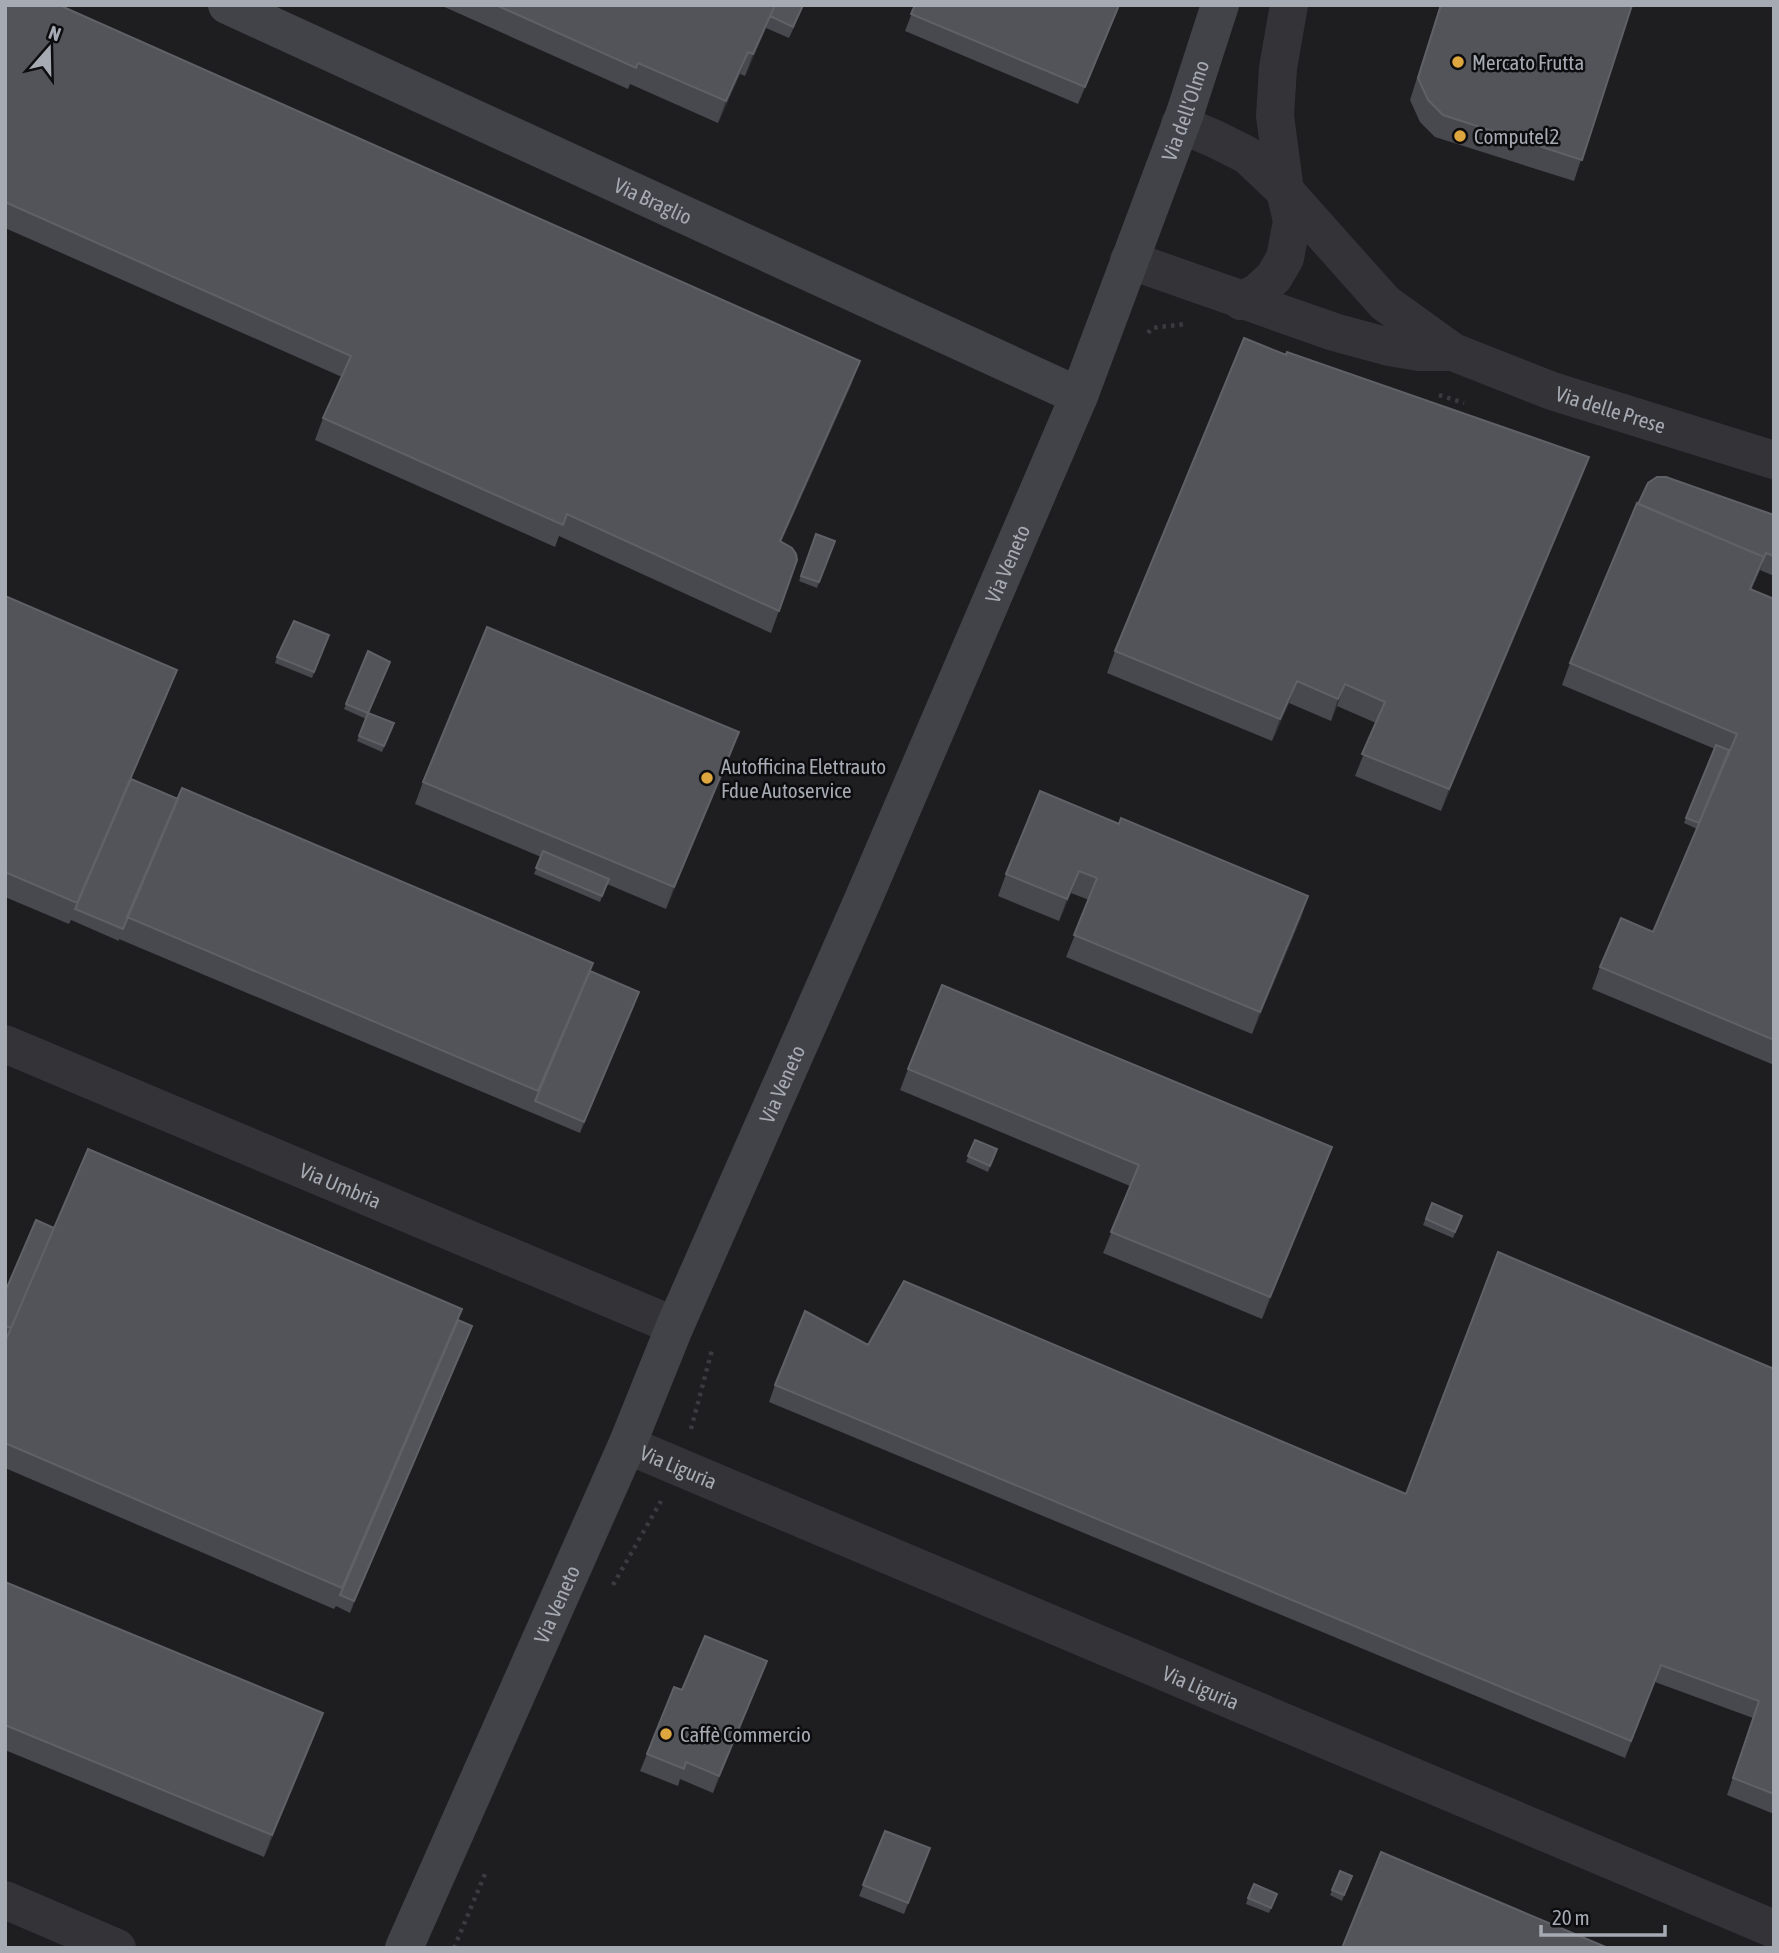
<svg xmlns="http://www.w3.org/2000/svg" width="1779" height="1953" font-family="'Asap Condensed',sans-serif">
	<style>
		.built { fill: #1e1e20 }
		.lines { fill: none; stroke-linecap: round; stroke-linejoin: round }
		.path { stroke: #3a3b3f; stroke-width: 4.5; stroke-dasharray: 3.5 5; stroke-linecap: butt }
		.street { stroke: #343438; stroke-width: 38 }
		.secondary { stroke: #424348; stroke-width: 38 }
		.wall { fill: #48494f }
		.shaded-wall { fill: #2e2f33 }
		.building { fill: #525459; stroke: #5f6167; stroke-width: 2 }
		.poi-dot { fill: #dea63f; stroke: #0d0d0f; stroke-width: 2.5 }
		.labels { text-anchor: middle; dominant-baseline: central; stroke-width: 5; stroke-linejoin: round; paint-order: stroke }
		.poi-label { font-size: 21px; fill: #a5aab3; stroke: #0d0d0f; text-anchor: start }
		.street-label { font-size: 21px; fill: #a5aab3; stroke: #0d0d0f }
	</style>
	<rect width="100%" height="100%" fill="#121214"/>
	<path class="built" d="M 5,5 L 1774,5 L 1774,1948 L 5,1948 Z"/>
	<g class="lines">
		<path class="path" d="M 1148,333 L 1152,328 L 1185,324
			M 1439,395 L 1464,403
			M 691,1429 L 712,1350
			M 613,1585 L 661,1501
			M 454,1948 L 485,1874"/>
		<g class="street">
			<path id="s1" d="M 1180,124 L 1215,139 L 1247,155 L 1285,191 L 1385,303 L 1453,352 L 1552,391 L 1774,460"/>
			<path d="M 1129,260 L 1334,332 L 1389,347 L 1419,352 L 1453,352"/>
			<path d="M 1241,301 L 1258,292 L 1274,277 L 1285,258 L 1292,221 L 1285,191 L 1275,116 L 1278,68 L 1289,5"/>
			<path id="s2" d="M 5,1044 L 675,1326"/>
			<path id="s3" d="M 627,1445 L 1774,1929"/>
			<path d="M 5,1900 L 117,1948"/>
		</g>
		<g class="secondary">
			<path id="s4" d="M 227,5 L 1079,396"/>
			<path id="s5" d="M 404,1948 L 627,1445 L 675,1326 L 862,902 L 1079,396 L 1185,113 L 1220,5"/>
		</g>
	</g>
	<path class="wall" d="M 5,5 L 852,383 L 781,542 L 797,560 L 771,633 L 559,536 L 555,547 L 315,440 L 323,418 L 342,377 L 5,228 Z
		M 440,5 L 804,5 L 789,38 L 766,28 L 745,76 L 740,74 L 718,123 L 630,84 L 628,89 Z
		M 915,5 L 1120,5 L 1078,104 L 905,31 Z
		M 1440,5 L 1632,5 L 1574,181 L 1435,137 L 1420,122 L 1410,100 Z
		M 1589,457 L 1581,479 L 1441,811 L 1355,776 L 1376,723 L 1337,706 L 1331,721 L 1289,703 L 1272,741 L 1107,673 L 1115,651 Z
		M 1638,504 L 1774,515 L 1774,576 L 1760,570 L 1751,590 L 1774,599 L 1774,1065 L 1592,989 L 1600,967 L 1653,932 L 1697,829 L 1684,823 L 1715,749 L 1562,685 L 1570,663 Z
		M 816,534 L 835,541 L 817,588 L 799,581 Z
		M 5,596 L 177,670 L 169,691 L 131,779 L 590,971 L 635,1004 L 580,1133 L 119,939 L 119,941 L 71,920 L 69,924 L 5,897 Z
		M 329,635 L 312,678 L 275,663 L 277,657 Z
		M 368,651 L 368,713 L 394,723 L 382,752 L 357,741 L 366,719 L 344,709 Z
		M 739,732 L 731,754 L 666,909 L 607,884 L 600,902 L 534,874 L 541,857 L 415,804 L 423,782 Z
		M 1119,824 L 1308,896 L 1301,918 L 1252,1034 L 1066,957 L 1089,900 L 1071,893 L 1059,921 L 998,896 L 1006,874 Z
		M 908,1069 L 1332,1147 L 1324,1169 L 1262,1319 L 1103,1253 L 1130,1186 L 900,1090 Z
		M 975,1140 L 997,1149 L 988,1172 L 966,1162 Z
		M 1432,1203 L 1462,1216 L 1453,1238 L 1423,1225 Z
		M 54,1228 L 458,1320 L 472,1326 L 350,1613 L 336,1606 L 334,1609 L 5,1468 L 5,1342 L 6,1339 L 5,1339 L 5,1292 Z
		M 868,1345 L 1406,1494 L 1774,1369 L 1774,1814 L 1727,1795 L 1753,1718 L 1655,1682 L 1625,1758 L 769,1402 L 775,1385 Z
		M 5,1582 L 315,1735 L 264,1857 L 5,1750 Z
		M 767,1661 L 713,1793 L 680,1779 L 678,1786 L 640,1771 L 647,1754 L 682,1690 Z
		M 885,1831 L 930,1848 L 904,1914 L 859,1896 Z
		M 1340,1871 L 1352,1876 L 1342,1901 L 1330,1895 Z
		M 1277,1894 L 1269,1913 L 1246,1904 L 1248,1898 Z"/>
	<path class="shaded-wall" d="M 1119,5 L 1120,5 L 1078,104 L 1085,87 Z
		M 770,16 L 766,28 L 745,76 L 753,54 Z
		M 748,52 L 740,74 L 718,123 L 726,101 Z
		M 860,361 L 852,383 L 772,563 L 780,541 Z
		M 1589,457 L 1581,479 L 1441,811 L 1449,789 Z
		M 1766,553 L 1760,570 L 1742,611 L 1750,589 Z
		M 177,670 L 169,691 L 76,909 L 75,909 Z
		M 1297,681 L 1289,703 L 1272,741 L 1280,719 Z
		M 1345,684 L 1337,706 L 1331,721 L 1338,699 Z
		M 739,732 L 731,754 L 666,909 L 674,887 Z
		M 1079,871 L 1071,893 L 1059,921 L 1067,899 Z
		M 1308,896 L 1301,918 L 1252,1034 L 1260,1012 Z
		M 639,992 L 635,1004 L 580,1133 L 584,1122 Z
		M 1332,1147 L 1324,1169 L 1262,1319 L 1270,1297 Z
		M 472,1326 L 468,1337 L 350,1613 L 354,1601 Z
		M 767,1661 L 761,1678 L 713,1793 L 719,1776 Z
		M 323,1713 L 315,1735 L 264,1857 L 272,1835 Z"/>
	<path class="building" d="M 5,5 L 59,5 L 860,361 L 780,541 L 792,548 L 796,554 L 797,560 L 779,611 L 567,514 L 563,525 L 323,418 L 351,356 L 5,202 Z
		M 496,5 L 775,5 L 753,54 L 748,52 L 726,101 L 638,63 L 636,68 Z
		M 775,5 L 803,5 L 793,27 L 770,16 Z
		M 915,5 L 1119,5 L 1085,87 L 911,14 Z
		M 1441,5 L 1632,5 L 1582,160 L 1443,115 L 1428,100 L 1418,78 Z
		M 1244,338 L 1286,355 L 1287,352 L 1589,457 L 1449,789 L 1362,754 L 1385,702 L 1345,684 L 1338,699 L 1297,681 L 1280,719 L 1115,651 Z
		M 1657,477 L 1666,477 L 1774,515 L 1774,556 L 1766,553 L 1762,562 L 1764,557 L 1638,504 L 1648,483 Z
		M 1637,503 L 1764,557 L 1750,589 L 1774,599 L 1774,1040 L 1600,967 L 1621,918 L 1653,932 L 1737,734 L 1570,663 Z
		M 816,534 L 835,541 L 819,582 L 801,576 Z
		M 5,596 L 177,670 L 77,903 L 5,872 Z
		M 294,621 L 329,635 L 314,672 L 277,657 Z
		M 487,627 L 739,732 L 674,887 L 423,782 Z
		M 368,651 L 390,662 L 368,713 L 394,723 L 384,746 L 359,736 L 368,713 L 346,704 Z
		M 1716,745 L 1729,750 L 1699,823 L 1686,818 Z
		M 131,779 L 178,799 L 123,929 L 75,909 Z
		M 182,788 L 593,963 L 538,1091 L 127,917 Z
		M 1040,791 L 1119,824 L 1121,818 L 1308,896 L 1260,1012 L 1074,935 L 1097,878 L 1079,871 L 1067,899 L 1006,874 Z
		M 543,851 L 609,879 L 602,896 L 536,868 Z
		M 590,971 L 639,992 L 584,1122 L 535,1101 Z
		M 942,985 L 1332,1147 L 1270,1297 L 1111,1232 L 1139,1165 L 908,1069 Z
		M 975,1140 L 997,1149 L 990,1166 L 968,1156 Z
		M 88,1149 L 462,1309 L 342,1588 L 5,1443 L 5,1342 Z
		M 1432,1203 L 1462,1216 L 1455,1232 L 1426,1219 Z
		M 36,1220 L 54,1228 L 11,1328 L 5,1326 L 5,1292 Z
		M 1498,1252 L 1774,1369 L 1774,1794 L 1733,1778 L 1759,1701 L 1661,1665 L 1631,1741 L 775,1385 L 805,1311 L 868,1345 L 904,1281 L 1406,1494 Z
		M 458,1320 L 472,1326 L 354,1601 L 340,1595 Z
		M 5,1582 L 323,1713 L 272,1835 L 5,1725 Z
		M 705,1636 L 767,1661 L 719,1776 L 686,1762 L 684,1769 L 647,1754 L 674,1687 L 682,1690 Z
		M 885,1831 L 930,1848 L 908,1903 L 863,1885 Z
		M 1381,1852 L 1608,1948 L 1342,1948 Z
		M 1340,1871 L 1352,1876 L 1344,1895 L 1332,1890 Z
		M 1254,1884 L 1277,1894 L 1271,1908 L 1248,1898 Z"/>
	<g class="poi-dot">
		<circle cx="1458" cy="62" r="7"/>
		<circle cx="1460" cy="136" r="7"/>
		<circle cx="707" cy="778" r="7"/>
		<circle cx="666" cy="1734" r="7"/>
	</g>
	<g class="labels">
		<g class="poi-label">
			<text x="1472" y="62">Mercato Frutta</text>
			<text x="1474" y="136">Computel2</text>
			<text x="721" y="766">Autofficina Elettrauto<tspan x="721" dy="24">Fdue Autoservice</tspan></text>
			<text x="680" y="1734">Caffè Commercio</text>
		</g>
		<g class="street-label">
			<text stroke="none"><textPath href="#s5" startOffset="1997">Via dell'Olmo</textPath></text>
			<text stroke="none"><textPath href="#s4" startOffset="469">Via Braglio</textPath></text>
			<text stroke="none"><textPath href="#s1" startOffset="528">Via delle Prese</textPath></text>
			<text stroke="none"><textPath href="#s5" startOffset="1510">Via Veneto</textPath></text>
			<text stroke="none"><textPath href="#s5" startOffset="943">Via Veneto</textPath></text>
			<text stroke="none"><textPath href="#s2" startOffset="364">Via Umbria</textPath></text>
			<text stroke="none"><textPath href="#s3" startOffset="56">Via Liguria</textPath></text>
			<text stroke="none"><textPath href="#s5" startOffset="376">Via Veneto</textPath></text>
			<text stroke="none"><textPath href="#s3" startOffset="623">Via Liguria</textPath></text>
		</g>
	</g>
	<rect width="1779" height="1953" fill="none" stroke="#a5aab3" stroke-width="14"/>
	<g transform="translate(49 49) rotate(20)" stroke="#0d0d0f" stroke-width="5" paint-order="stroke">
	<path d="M0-5L12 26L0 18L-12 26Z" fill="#a5aab3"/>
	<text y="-10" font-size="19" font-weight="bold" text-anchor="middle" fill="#a5aab3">N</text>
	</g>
	<path d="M1541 1925v10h124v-10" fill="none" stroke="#a5aab3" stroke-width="3.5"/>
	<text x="1552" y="1925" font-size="21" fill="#a5aab3" stroke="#0d0d0f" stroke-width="5" paint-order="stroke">20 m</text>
</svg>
